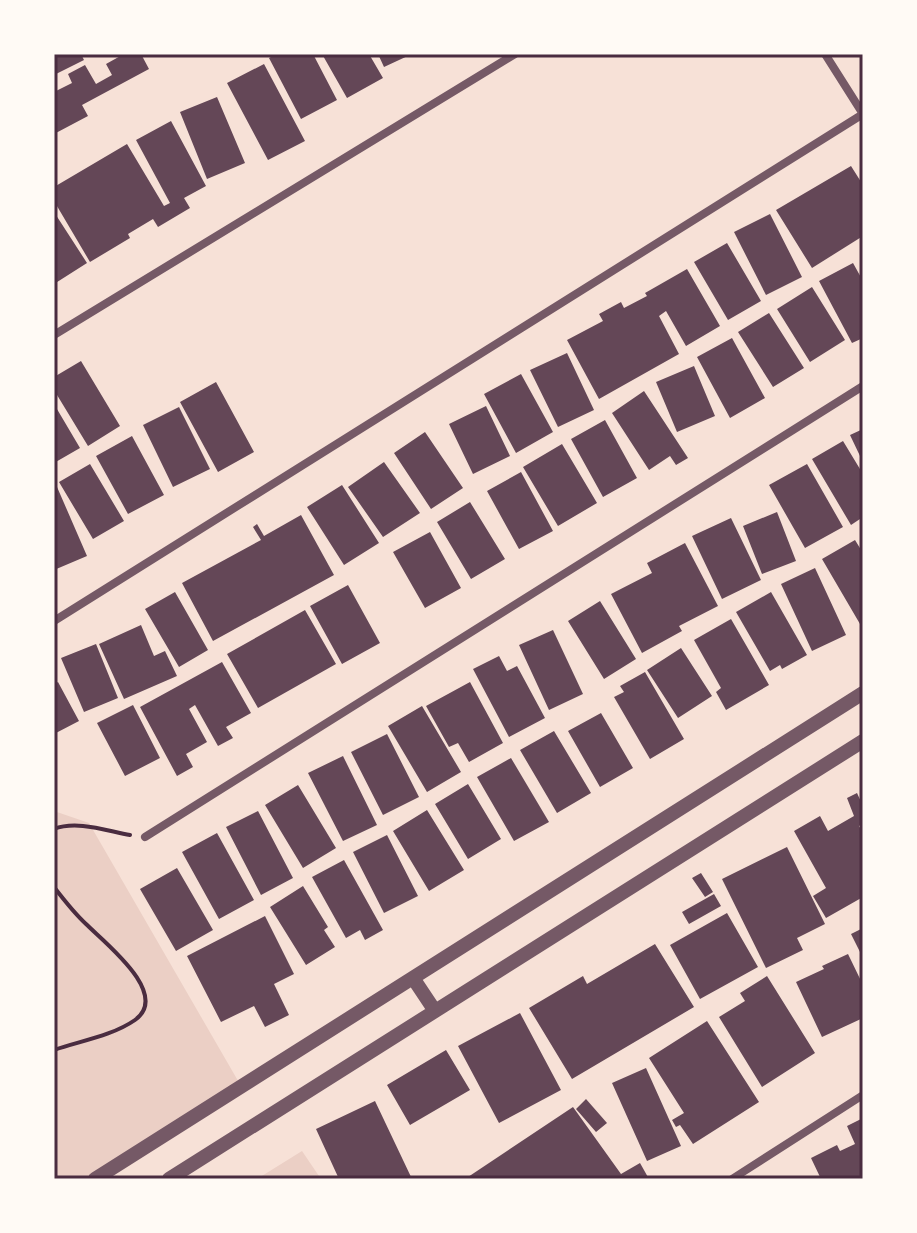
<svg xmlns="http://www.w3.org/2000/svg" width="917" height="1233" font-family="'Work Sans',sans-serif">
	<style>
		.green { fill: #ebcfc5 }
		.building { fill: #644757 }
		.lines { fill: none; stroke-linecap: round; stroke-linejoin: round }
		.path { stroke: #4a2c40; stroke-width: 4 }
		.minor { stroke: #755966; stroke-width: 8 }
		.tertiary { stroke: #755966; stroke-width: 14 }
		.neatline { fill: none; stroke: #4a2c40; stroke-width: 3 }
	</style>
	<rect width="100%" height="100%" fill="#f7e1d7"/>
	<path class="green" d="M 54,811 L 89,823 L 241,1086 L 95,1179 L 54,1179 Z
		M 302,1151 L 321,1179 L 256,1179 L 257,1179 Z"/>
	<path class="building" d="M 54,54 L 81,54 L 84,60 L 54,75 Z
		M 124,54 L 141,54 L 149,69 L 82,105 L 88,116 L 54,134 L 54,92 L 72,83 L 68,74 L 85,65 L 96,84 L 112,75 L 106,64 Z
		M 276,54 L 313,54 L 337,100 L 301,119 L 269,58 Z
		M 322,54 L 369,54 L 383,78 L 347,98 Z
		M 378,54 L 412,54 L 384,67 Z
		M 264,64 L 305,141 L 268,160 L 227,83 Z
		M 217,97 L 245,163 L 207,179 L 180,112 Z
		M 171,121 L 206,186 L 184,198 L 190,208 L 158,227 L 153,219 L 128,234 L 130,238 L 90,262 L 54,201 L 54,187 L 127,144 L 164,206 L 170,203 L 136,140 Z
		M 851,166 L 863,185 L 863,236 L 812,268 L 776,210 Z
		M 54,212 L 87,263 L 54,284 Z
		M 770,214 L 802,277 L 766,295 L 734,232 Z
		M 727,243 L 761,301 L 728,320 L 694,262 Z
		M 853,263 L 863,281 L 863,338 L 852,343 L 819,281 Z
		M 687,269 L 720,326 L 686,346 L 666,311 L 659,316 L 679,354 L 599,399 L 567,340 L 603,321 L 599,314 L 621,302 L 624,308 L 647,296 L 645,293 Z
		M 812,287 L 845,340 L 810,362 L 777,309 Z
		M 769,313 L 804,368 L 773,387 L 738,332 Z
		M 732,338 L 765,398 L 730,418 L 697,357 Z
		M 567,353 L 594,410 L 558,427 L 530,370 Z
		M 81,361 L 120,426 L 88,446 L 54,390 L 54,377 Z
		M 694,366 L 715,416 L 677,432 L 656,382 Z
		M 521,374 L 553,432 L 516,453 L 484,394 Z
		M 216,382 L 254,452 L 218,472 L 180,402 Z
		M 644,391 L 688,458 L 676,465 L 670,456 L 649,470 L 612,413 Z
		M 54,404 L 80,448 L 54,463 Z
		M 486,406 L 510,456 L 473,474 L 449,424 Z
		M 179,407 L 210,469 L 173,487 L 143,425 Z
		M 605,420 L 637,478 L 603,497 L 571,439 Z
		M 863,429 L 863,454 L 860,456 L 850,435 Z
		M 425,432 L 463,488 L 431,509 L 394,453 Z
		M 132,436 L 164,495 L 128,514 L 96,456 Z
		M 843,441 L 863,474 L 863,517 L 851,525 L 812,459 Z
		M 562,444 L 597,503 L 558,526 L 523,467 Z
		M 384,462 L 420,513 L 383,537 L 348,487 Z
		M 90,464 L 124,521 L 93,539 L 59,482 Z
		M 807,464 L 843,527 L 805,548 L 769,485 Z
		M 521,472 L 553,531 L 519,549 L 487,491 Z
		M 54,480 L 87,556 L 54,570 Z
		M 342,485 L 379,543 L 344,565 L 307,507 Z
		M 470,502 L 505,559 L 471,579 L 437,522 Z
		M 777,512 L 796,561 L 762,574 L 743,526 Z
		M 301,515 L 334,575 L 213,641 L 182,583 L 261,540 L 253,527 L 257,524 L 264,536 Z
		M 731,518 L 761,580 L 722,599 L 692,536 Z
		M 430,532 L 461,588 L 425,608 L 393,552 Z
		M 855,540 L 863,553 L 863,622 L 860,624 L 822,559 Z
		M 685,543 L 718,606 L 679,626 L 682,631 L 642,653 L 611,594 L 652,573 L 647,563 Z
		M 815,568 L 846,635 L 812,651 L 781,584 Z
		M 348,585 L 380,643 L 342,664 L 310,606 Z
		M 175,592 L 208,650 L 179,667 L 145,609 Z
		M 771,592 L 807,655 L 782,669 L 780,665 L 770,671 L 736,612 Z
		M 600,601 L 636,659 L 604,679 L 568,621 Z
		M 305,610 L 336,664 L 258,708 L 227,654 Z
		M 731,619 L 769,685 L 726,710 L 716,692 L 721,688 L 694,640 Z
		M 141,625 L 154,656 L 165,651 L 177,676 L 124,699 L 99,644 Z
		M 553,630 L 583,694 L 549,710 L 519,645 Z
		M 96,644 L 118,698 L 84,712 L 61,658 Z
		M 681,648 L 712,696 L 678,718 L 647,670 Z
		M 499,656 L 507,671 L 517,666 L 545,718 L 509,737 L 473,669 Z
		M 222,662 L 251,713 L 226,727 L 233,738 L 218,746 L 195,705 L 189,709 L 207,742 L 186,754 L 193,767 L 177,776 L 140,707 Z
		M 645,672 L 684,739 L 650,759 L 614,697 L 624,692 L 620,686 Z
		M 58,682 L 79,721 L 54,734 L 54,684 Z
		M 470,682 L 503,743 L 469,762 L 458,743 L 449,747 L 426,706 Z
		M 133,705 L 160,758 L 125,776 L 97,723 Z
		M 422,706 L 461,772 L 427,792 L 388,726 Z
		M 601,713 L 633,768 L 600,787 L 568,731 Z
		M 554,731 L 591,793 L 557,813 L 520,750 Z
		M 387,734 L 419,797 L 383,815 L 351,752 Z
		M 343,756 L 377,825 L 343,841 L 308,773 Z
		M 511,758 L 549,822 L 514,841 L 477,777 Z
		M 468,784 L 501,839 L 468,859 L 435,804 Z
		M 298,785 L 336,848 L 303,868 L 265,805 Z
		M 857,793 L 863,806 L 863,824 L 859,826 L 863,833 L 863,897 L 826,918 L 813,896 L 826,888 L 794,831 L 820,816 L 828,831 L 854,816 L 847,798 Z
		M 427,810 L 464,870 L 429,891 L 393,831 Z
		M 258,811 L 293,878 L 261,895 L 226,827 Z
		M 217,833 L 254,900 L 219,919 L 182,852 Z
		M 387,835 L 418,896 L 384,913 L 353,852 Z
		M 787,847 L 825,924 L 797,938 L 803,950 L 766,968 L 722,879 Z
		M 344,860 L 383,930 L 365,940 L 360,930 L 346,938 L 312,877 Z
		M 177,868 L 213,930 L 176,951 L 140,889 Z
		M 701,873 L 713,892 L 705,897 L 692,878 Z
		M 303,886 L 328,927 L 324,930 L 335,947 L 306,965 L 270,907 Z
		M 714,894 L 721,906 L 689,924 L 682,912 Z
		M 727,913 L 758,967 L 700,999 L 670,945 Z
		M 265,916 L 294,974 L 274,984 L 289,1015 L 265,1027 L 254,1006 L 221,1022 L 187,956 Z
		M 863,928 L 863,958 L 851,934 Z
		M 655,944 L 694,1007 L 572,1079 L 529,1008 L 583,976 L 587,984 Z
		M 848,954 L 863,985 L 863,1018 L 822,1037 L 796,982 L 824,969 L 822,966 Z
		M 767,976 L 815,1053 L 762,1087 L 719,1017 L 745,1001 L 740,993 Z
		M 520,1013 L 561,1090 L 499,1123 L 458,1046 Z
		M 707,1021 L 759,1102 L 693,1144 L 680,1125 L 676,1127 L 672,1120 L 684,1113 L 649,1058 Z
		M 446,1050 L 470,1090 L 410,1125 L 387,1085 Z
		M 646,1068 L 681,1146 L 647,1161 L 612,1083 Z
		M 586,1099 L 607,1123 L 596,1132 L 576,1109 Z
		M 375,1101 L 412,1179 L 339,1179 L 316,1129 Z
		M 573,1107 L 621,1174 L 640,1163 L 649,1179 L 465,1179 Z
		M 861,1119 L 863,1123 L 863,1179 L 821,1179 L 811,1158 L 837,1145 L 840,1151 L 855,1144 L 847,1126 Z"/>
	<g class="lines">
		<path class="path" d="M 54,829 C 77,820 107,831 130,835
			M 54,887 C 64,900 74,913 86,924 C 105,943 171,994 135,1020 C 112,1036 80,1041 54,1050"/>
		<path class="minor" d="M 825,54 L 863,114
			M 54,335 L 515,54
			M 54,621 L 863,114
			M 145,837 L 863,386
			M 732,1179 L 863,1095"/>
		<path class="tertiary" d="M 413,978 L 435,1011
			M 95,1179 L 863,693
			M 169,1179 L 863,741"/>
	</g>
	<rect width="917" height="1233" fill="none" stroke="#fffaf5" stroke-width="112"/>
	<rect x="56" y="56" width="805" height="1121" class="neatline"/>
</svg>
